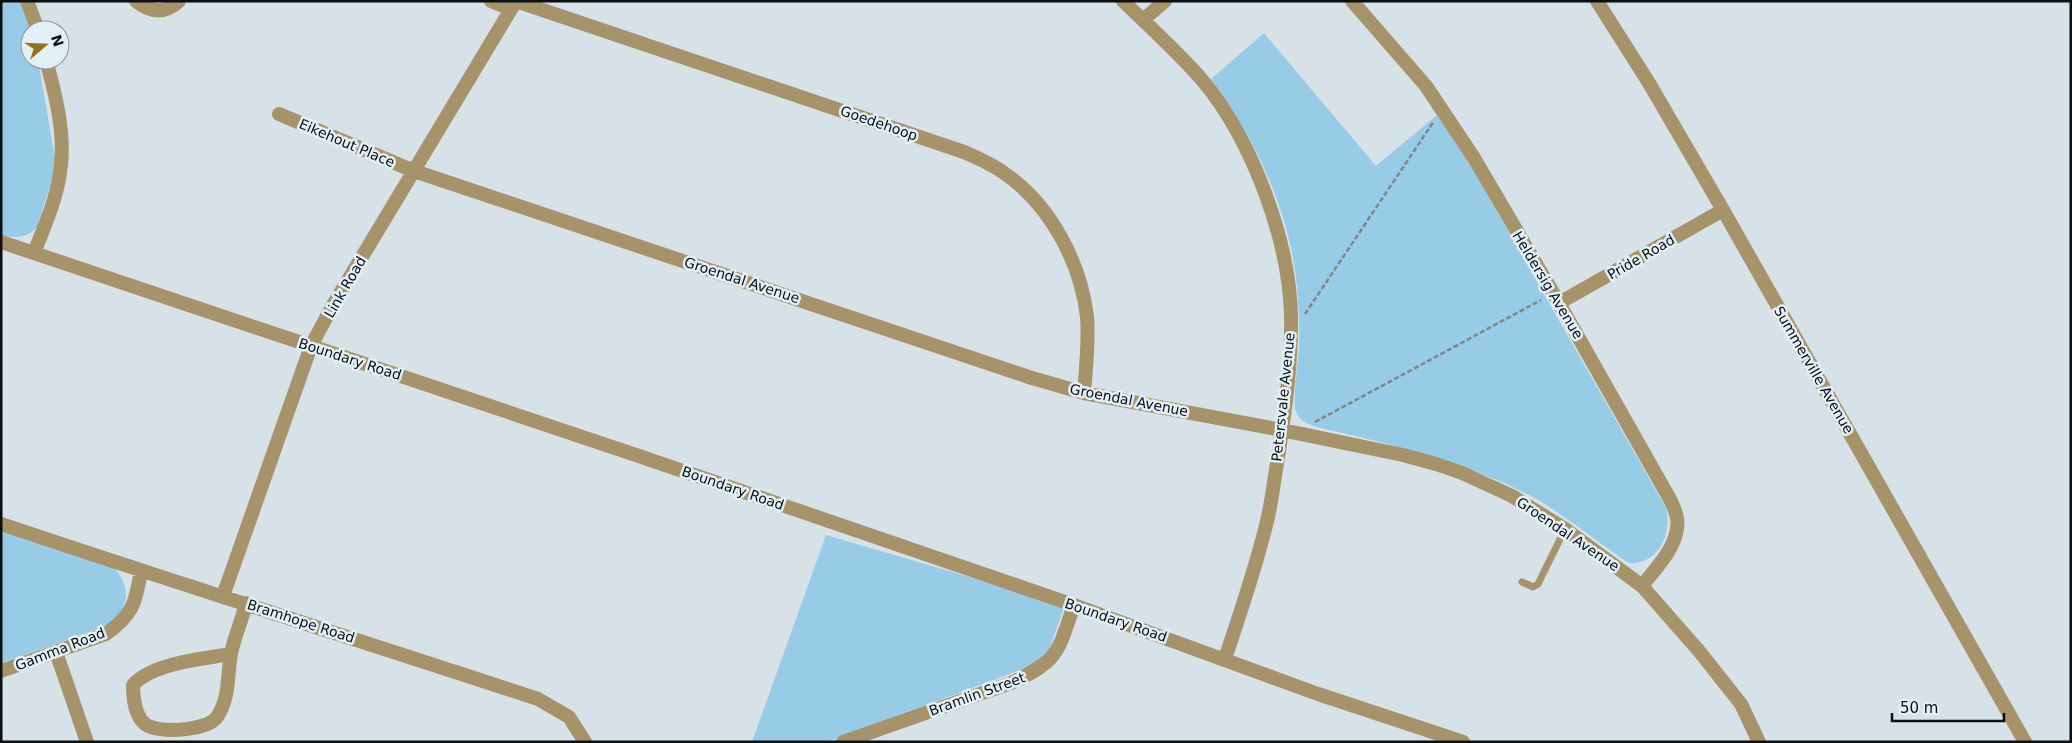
<svg xmlns="http://www.w3.org/2000/svg" width="2072" height="743" font-family="'DejaVu Sans',sans-serif">
	<style>
		.green { fill: #98cbe6 }
		.lines { fill: none; stroke-linecap: round; stroke-linejoin: round }
		.path { stroke: #7e868b; stroke-width: 2.5; stroke-dasharray: 5 2.5; stroke-linecap: butt }
		.service { stroke: #a6936a; stroke-width: 7 }
		.minor { stroke: #a6936a; stroke-width: 14 }
		.tertiary { stroke: #a6936a; stroke-width: 14 }
		.labels { text-anchor: middle; dominant-baseline: central; stroke-width: 5; stroke-linejoin: round; paint-order: stroke }
		.street-label { font-size: 14px; fill: #0b0f11; stroke: #e3eff6 }
	</style>
	<rect width="100%" height="100%" fill="#d6e2e8"/>
	<path class="green" d="M 1,1 L 20,1 L 32,30 L 30,30 L 30,60 L 38,60 L 55,158 L 54,173 L 37,227 C 27,238 15,239 1,235 Z
		M 1264,33 L 1376,166 L 1437,115 L 1471,166 L 1666,508 C 1673,533 1658,565 1629,563 C 1598,543 1570,519 1538,500 C 1469,462 1393,445 1317,427 C 1308,424 1300,422 1296,412 C 1292,400 1298,363 1299,348 C 1300,332 1299,315 1298,299 C 1295,244 1276,187 1250,140 C 1239,118 1225,99 1211,79 Z
		M 1,530 L 114,568 C 135,591 127,615 101,628 L 1,663 Z
		M 826,535 L 1065,605 L 1045,661 L 827,742 L 752,742 Z"/>
	<g class="lines">
		<path class="path" d="M 1305,314 L 1434,121
			M 1315,422 L 1541,300"/>
		<path class="service" d="M 1522,582 L 1533,587 L 1538,584 L 1565,529"/>
		<path class="minor" d="M 27,1 L 38,30
			M 136,1 C 150,13 165,14 179,1
			M 491,1 L 511,9
			M 516,1 L 964,152 C 978,158 992,164 1004,173 C 1050,204 1081,263 1087,317 C 1089,342 1086,368 1084,393
			M 1123,1 C 1150,27 1179,53 1203,81 C 1252,140 1289,239 1291,315 C 1292,362 1285,411 1278,458 C 1274,479 1272,501 1267,521 C 1256,568 1240,613 1225,659
			M 1352,1 L 1426,86 L 1474,158 L 1559,303 L 1671,501 C 1675,510 1679,519 1677,528 C 1675,550 1654,570 1642,586
			M 1143,20 L 1165,1
			M 279,114 L 414,171 L 1032,378 L 1084,393 L 1282,430 L 1403,455 L 1436,464 L 1462,473 L 1512,496 L 1565,529 L 1642,586 L 1699,651 L 1741,704 L 1759,742
			M 1,242 L 639,456 L 1074,605 L 1318,694 L 1463,742
			M 34,253 C 44,227 56,201 60,173 C 66,136 56,96 46,60
			M 1559,303 L 1723,210
			M 1,524 C 179,584 359,640 538,699 L 569,717 L 585,742
			M 223,596 L 311,346 L 333,305 L 516,1
			M 56,652 L 87,742
			M 231,654 C 202,659 153,663 133,685 C 133,697 135,716 145,724 C 158,734 207,731 217,717 C 230,698 227,675 231,654 C 234,637 242,621 246,603
			M 1,671 L 106,634 C 134,613 135,604 141,571
			M 843,742 L 1011,683 C 1059,660 1057,654 1074,605"/>
		<path class="tertiary" d="M 1597,1 L 1649,83 L 1723,210 L 2025,742"/>
	</g>
	<g class="labels">
		<g class="street-label">
			<text transform="translate(879 123) rotate(19)">Goedehoop</text>
			<text transform="translate(347 143) rotate(23)">Eikehout Place</text>
			<text transform="translate(1641 257) rotate(-30)">Pride Road</text>
			<text transform="translate(742 280) rotate(18)">Groendal Avenue</text>
			<text transform="translate(1548 285) rotate(59)">Heldersig Avenue</text>
			<text transform="translate(345 287) rotate(-60)">Link Road</text>
			<text transform="translate(350 359) rotate(18)">Boundary Road</text>
			<text transform="translate(1814 370) rotate(60)">Summerville Avenue</text>
			<text transform="translate(1283 397) rotate(-84)">Petersvale Avenue</text>
			<text transform="translate(1129 400) rotate(11)">Groendal Avenue</text>
			<text transform="translate(733 488) rotate(19)">Boundary Road</text>
			<text transform="translate(1568 534) rotate(34)">Groendal Avenue</text>
			<text transform="translate(1116 620) rotate(19)">Boundary Road</text>
			<text transform="translate(301 621) rotate(18)">Bramhope Road</text>
			<text transform="translate(60 649) rotate(-21)">Gamma Road</text>
			<text transform="translate(977 694) rotate(-20)">Bramlin Street</text>
		</g>
	</g>
	<rect width="2072" height="743" fill="none" stroke="#0b0f11" stroke-width="5"/>
	<g transform="translate(45 45) rotate(71)"><circle r="24" fill="#e3eff6" stroke="#8d959a"/>
	<path d="M0-4L9 19L0 12L-9 19Z" fill="#937219"/>
	<text y="-8" font-size="14" font-weight="bold" text-anchor="middle" fill="#0b0f11">N</text>
	</g>
	<path d="M1892 713v8h112v-8" fill="none" stroke="#0b0f11" stroke-width="2.5"/>
	<text x="1900" y="713" font-size="15" fill="#0b0f11" stroke="#e3eff6" stroke-width="4" paint-order="stroke">50 m</text>
</svg>
